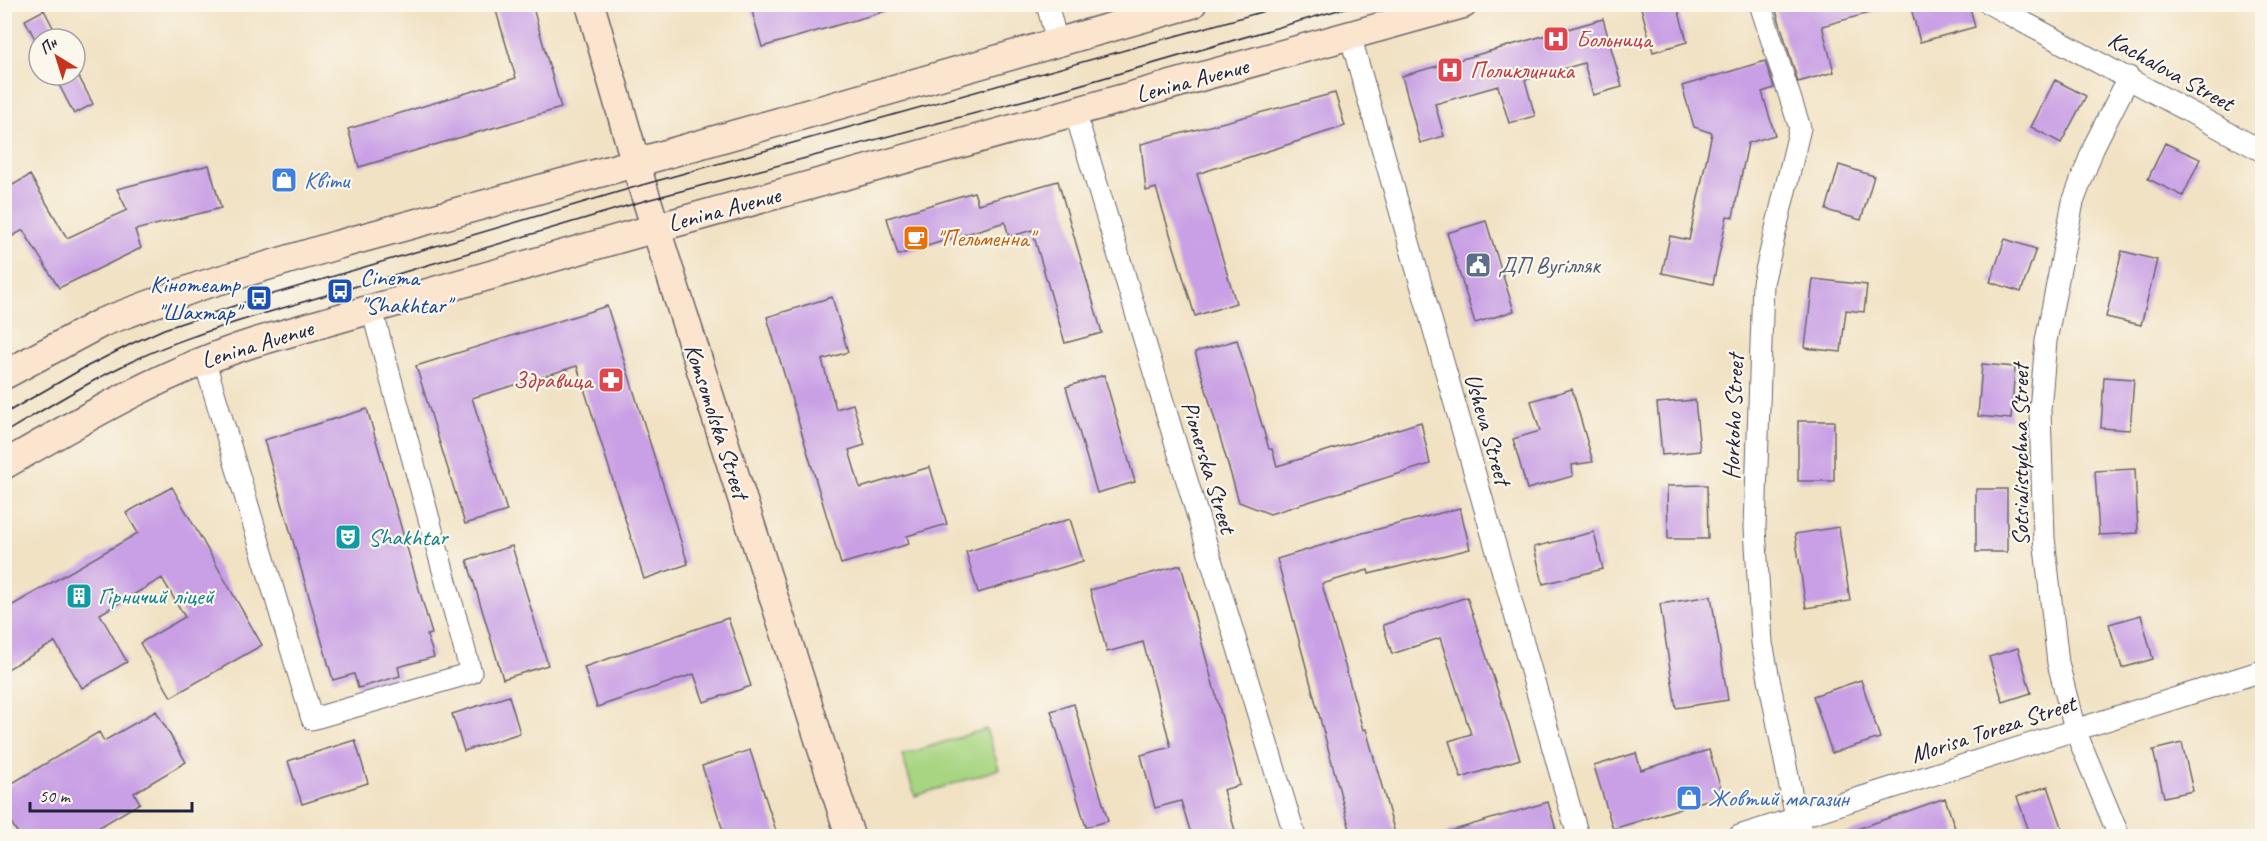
<svg xmlns="http://www.w3.org/2000/svg" width="2267" height="841" font-family="Caveat,sans-serif">
	<style>
		.green { fill: #a8d582; stroke: #657c5e; stroke-width: 1.5 }
		.building { fill: #c9a0e5 }
		.lines { fill: none; stroke-linecap: round; stroke-linejoin: round }
		.street-casing { stroke: #6a656b; stroke-width: 23 }
		.secondary-casing { stroke: #6a656b; stroke-width: 31 }
		.street { stroke: #fff; stroke-width: 21 }
		.secondary { stroke: #fce5cf; stroke-width: 28 }
		.tram { stroke: #22223b; stroke-width: 1.5 }
		.labels { text-anchor: middle; dominant-baseline: central; stroke-width: 4.5; stroke-linejoin: round; paint-order: stroke }
		.health-label { font-size: 24px; fill: #be3a42; stroke: #fbf7ec; text-anchor: start }
		.street-label { font-size: 24px; fill: #22223b; stroke: #fbf7ec }
		.shop-label { font-size: 24px; fill: #366cbe; stroke: #fbf7ec; text-anchor: start }
		.food-label { font-size: 24px; fill: #c56008; stroke: #fbf7ec; text-anchor: start }
		.service-label { font-size: 24px; fill: #4e5e75; stroke: #fbf7ec; text-anchor: start }
		.transit-label { font-size: 24px; fill: #164399; stroke: #fbf7ec; text-anchor: start }
		.culture-label { font-size: 24px; fill: #0d838f; stroke: #fbf7ec; text-anchor: start }
	</style>
	<rect width="100%" height="100%" fill="#fbf7ec"/>
	<filter id="ink" filterUnits="userSpaceOnUse"><feTurbulence type="fractalNoise" baseFrequency=".0167" numOctaves="2"/><feDisplacementMap in="SourceGraphic" scale="12" xChannelSelector="R" yChannelSelector="G"/><feConvolveMatrix kernelMatrix="1 2 1 2 8 2 1 2 1" color-interpolation-filters="sRGB"/></filter>
	<filter id="wash" filterUnits="userSpaceOnUse"><feTurbulence type="fractalNoise" baseFrequency=".008" numOctaves="4" result="noise"/><feDisplacementMap in="SourceGraphic" scale="24" xChannelSelector="R" yChannelSelector="G"/><feGaussianBlur stdDeviation="1.35" result="paint"/><feColorMatrix in="noise" values="0 0 0 0 0 0 0 0 0 0 0 0 0 0 0 0 0 1.4 0 .05"/><feComposite in="paint" operator="in"/></filter>
	<g filter="url(#wash)">
		<rect width="100%" height="100%" fill="#f1e2c4"/>
		<path class="green" d="M 986,729 L 999,769 L 915,796 L 902,755 Z"/>
		<g id="blocks">
			<path class="building" d="M 494,4 L 532,4 L 561,108 L 359,167 L 348,129 L 516,78 Z
				M 750,4 L 892,4 L 893,9 L 762,47 Z
				M 1640,4 L 1677,4 L 1687,42 L 1653,52 Z
				M 1774,4 L 1879,4 L 1880,10 L 1822,26 L 1834,72 L 1798,82 Z
				M 1910,4 L 1969,4 L 1975,27 L 1920,42 Z
				M 44,10 L 59,39 L 35,39 L 25,20 Z
				M 1603,19 L 1622,87 L 1593,95 L 1584,63 L 1525,80 L 1535,116 L 1509,123 L 1498,86 L 1435,104 L 1444,136 L 1420,143 L 1402,76 Z
				M 1765,61 L 1774,88 L 1762,92 L 1775,135 L 1748,143 L 1733,217 L 1727,216 L 1713,284 L 1662,273 L 1670,236 L 1689,240 L 1712,133 L 1694,127 L 1682,86 Z
				M 54,75 L 78,75 L 93,104 L 74,114 Z
				M 2055,80 L 2086,96 L 2061,143 L 2031,127 Z
				M 1335,93 L 1345,126 L 1197,174 L 1236,303 L 1195,316 L 1156,188 L 1146,191 L 1141,144 Z
				M 2165,143 L 2200,159 L 2183,196 L 2148,179 Z
				M 209,165 L 221,208 L 135,230 L 141,248 L 59,288 L 23,230 L 4,241 L 4,190 L 30,175 L 67,238 L 127,210 L 117,189 Z
				M 1839,165 L 1874,176 L 1861,220 L 1826,210 Z
				M 1058,181 L 1102,333 L 1065,343 L 1032,230 L 1009,237 L 1005,222 L 898,255 L 887,218 L 974,192 L 978,204 Z
				M 1486,221 L 1514,311 L 1475,323 L 1447,233 Z
				M 2005,239 L 2036,249 L 2021,292 L 1990,282 Z
				M 2122,251 L 2157,260 L 2141,325 L 2106,317 Z
				M 1813,279 L 1867,285 L 1864,312 L 1846,310 L 1841,352 L 1805,348 Z
				M 832,297 L 848,352 L 822,360 L 836,409 L 853,404 L 865,445 L 849,450 L 860,488 L 930,467 L 947,524 L 907,536 L 909,544 L 841,564 L 767,317 Z
				M 607,306 L 688,564 L 644,579 L 577,366 L 472,398 L 507,511 L 465,524 L 416,366 Z
				M 1237,340 L 1269,449 L 1272,449 L 1277,466 L 1421,422 L 1430,464 L 1270,514 L 1239,502 L 1195,352 Z
				M 1982,364 L 2015,367 L 2011,419 L 1978,416 Z
				M 1104,375 L 1135,482 L 1097,493 L 1066,387 Z
				M 2104,377 L 2134,379 L 2130,430 L 2101,428 Z
				M 1572,389 L 1593,462 L 1572,465 L 1573,476 L 1527,489 L 1513,439 L 1540,431 L 1531,401 Z
				M 1695,400 L 1700,451 L 1662,455 L 1657,403 Z
				M 367,409 L 432,634 L 427,635 L 434,657 L 398,667 L 400,676 L 358,688 L 354,674 L 333,680 L 264,440 Z
				M 1798,421 L 1834,421 L 1834,481 L 1798,481 Z
				M 2135,469 L 2138,533 L 2099,535 L 2095,471 Z
				M 1707,485 L 1708,539 L 1668,539 L 1667,486 Z
				M 172,487 L 262,645 L 171,697 L 140,643 L 185,617 L 162,578 L 100,614 L 127,662 L 82,688 L 55,642 L 4,671 L 4,610 L 138,533 L 126,513 Z
				M 1976,489 L 2007,489 L 2007,552 L 1976,552 Z
				M 1460,508 L 1470,549 L 1369,574 L 1368,570 L 1322,584 L 1363,730 L 1366,729 L 1396,837 L 1352,837 L 1277,559 L 1359,534 Z
				M 1070,519 L 1083,561 L 978,593 L 966,552 Z
				M 1839,527 L 1850,601 L 1806,608 L 1795,534 Z
				M 1594,532 L 1603,569 L 1543,584 L 1534,547 Z
				M 512,546 L 548,665 L 503,679 L 467,560 Z
				M 1181,565 L 1240,785 L 1223,790 L 1237,837 L 1192,837 L 1181,801 L 1155,808 L 1141,755 L 1171,747 L 1143,642 L 1107,652 L 1090,590 Z
				M 1711,596 L 1728,700 L 1676,708 L 1660,604 Z
				M 1467,597 L 1520,759 L 1461,778 L 1449,741 L 1471,734 L 1440,638 L 1392,654 L 1383,625 Z
				M 2141,615 L 2153,659 L 2122,668 L 2109,624 Z
				M 728,618 L 751,686 L 704,702 L 694,674 L 597,707 L 584,667 Z
				M 2018,648 L 2031,693 L 2003,702 L 1989,657 Z
				M 1861,680 L 1880,738 L 1832,753 L 1813,696 Z
				M 509,696 L 520,733 L 464,751 L 452,714 Z
				M 1074,704 L 1108,821 L 1086,827 L 1051,711 Z
				M 156,711 L 186,762 L 134,793 L 140,803 L 83,837 L 20,837 L 4,811 L 4,788 L 99,732 L 104,741 Z
				M 355,740 L 368,783 L 302,804 L 288,761 Z
				M 2182,743 L 2193,791 L 2164,797 L 2153,750 Z
				M 750,750 L 778,837 L 725,837 L 702,766 Z
				M 1709,750 L 1723,795 L 1613,829 L 1594,766 L 1636,753 L 1641,770 Z
				M 2048,786 L 2063,830 L 2043,837 L 2031,837 L 2017,797 Z
				M 1945,798 L 1958,837 L 1844,837 L 1843,834 Z
				M 1548,802 L 1558,837 L 1447,837 L 1447,832 Z"/>
		</g>
	</g>
	<g filter="url(#ink)">
		<use href="#blocks" fill-opacity="0" stroke="#6a656b" stroke-width="1.5"/>
		<g class="lines">
			<g class="street-casing">
				<path id="street" d="M 1047,4 L 1057,42
					M 1760,4 L 1800,128 L 1763,283 L 1755,528 L 1762,643 L 1796,818 L 1803,836
					M 1990,4 L 2262,151
					M 1350,35 L 1578,836
					M 1075,112 L 1295,836
					M 204,359 L 312,719 L 471,673 L 372,310
					M 1739,836 L 2262,671
					M 2119,836 L 2075,730 L 2058,663 L 2044,538 L 2040,410 L 2046,341 L 2073,202 L 2095,144 L 2129,77"/>
			</g>
			<g class="secondary-casing">
				<path id="secondary" d="M 590,4 L 642,185 L 850,836
					M 4,375 L 103,322 L 200,286 L 337,245 L 635,163 L 1192,4
					M 4,465 C 87,417 164,371 256,342 L 656,228 L 1463,4"/>
			</g>
			<use href="#street" class="street"/>
			<use href="#secondary" class="secondary"/>
			<path class="tram" d="M 4,414 L 82,369 L 133,343 L 164,329 L 246,302 L 642,185 L 1290,4
				M 4,433 C 48,407 91,380 137,359 C 173,342 211,330 249,318 L 647,200 L 1048,94 L 1359,4"/>
		</g>
	</g>
	<defs>
		<g id="hospital-square" transform="scale(1.35)"><rect x="-9" y="-9" width="18" height="18" rx="4" fill="#e0444e" stroke="#fbf7ec"/><path d="M-5-5h3v3.5h4V-5h3V5h-3V1.5h-4V5h-3Z" fill="#fff"/></g>
		<g id="shop-square" transform="scale(1.35)"><rect x="-9" y="-9" width="18" height="18" rx="4" fill="#3f7fe0" stroke="#fbf7ec"/><path d="M-5-2.5h2.3a2.7 3.5 0 0 1 5.4 0H5L5.5 6h-11ZM-1.5-2.5h3a1.5 2.3 0 0 0-3 0Z" fill="#fff"/></g>
		<g id="cafe-square" transform="scale(1.35)"><rect x="-9" y="-9" width="18" height="18" rx="4" fill="#e8710a" stroke="#fbf7ec"/><path d="M-5.5-4.5H6V0H3Q3 3.5 0 3.5H-2.5Q-5.5 3.5-5.5 0ZM3-3.2v2h1.7v-2ZM-6 4.5H4V6H-6Z" fill="#fff"/></g>
		<g id="civic-square" transform="scale(1.35)"><rect x="-9" y="-9" width="18" height="18" rx="4" fill="#5c6f8a" stroke="#fbf7ec"/><path d="M-.6-6.5H3V-4.5H.6V-3L4-1V1h2V6H-6V1h2V-1L-.6-3ZM-1.2 2.5V6h2.4V2.5Z" fill="#fff"/></g>
		<g id="bus-square" transform="scale(1.35)"><rect x="-9" y="-9" width="18" height="18" rx="4" fill="#1a4fb4" stroke="#fbf7ec"/><path d="M-5-6H5V4H4V6H2V4H-2V6H-4V4H-5ZM-3.5-4V0h7V-4ZM-3.5 1.2v1.5H-2V1.2ZM2 1.2v1.5H3.5V1.2Z" fill="#fff"/></g>
		<g id="pharmacy-square" transform="scale(1.35)"><rect x="-9" y="-9" width="18" height="18" rx="4" fill="#e0444e" stroke="#fbf7ec"/><path d="M-2-6h4v4h4v4h-4v4h-4v-4h-4v-4h4Z" fill="#fff"/></g>
		<g id="theatre-square" transform="scale(1.35)"><rect x="-9" y="-9" width="18" height="18" rx="4" fill="#0f9aa8" stroke="#fbf7ec"/><path d="M-5-5.5Q0-4 5-5.5V0Q5 5 0 6Q-5 5-5 0ZM-3.3-2.5H-1v1.5H-3.3ZM1-2.5H3.3v1.5H1ZM-2.8 1Q0 5.5 2.8 1Z" fill="#fff"/></g>
		<g id="building-square" transform="scale(1.35)"><rect x="-9" y="-9" width="18" height="18" rx="4" fill="#0f9aa8" stroke="#fbf7ec"/><path d="M-4-6H4V6H1V3H-1V6H-4ZM-2.5-4.3h1.7v1.8h-1.7ZM.8-4.3h1.7v1.8H.8ZM-2.5-1h1.7V.8h-1.7ZM.8-1h1.7V.8H.8Z" fill="#fff"/></g>
	</defs>
	<g fill-rule="evenodd">
		<use href="#hospital-square" x="1556" y="39"/>
		<use href="#hospital-square" x="1450" y="70"/>
		<use href="#shop-square" x="284" y="180"/>
		<use href="#cafe-square" x="916" y="238"/>
		<use href="#civic-square" x="1478" y="265"/>
		<use href="#bus-square" x="340" y="291"/>
		<use href="#bus-square" x="259" y="298"/>
		<use href="#pharmacy-square" x="611" y="380"/>
		<use href="#theatre-square" x="348" y="537"/>
		<use href="#building-square" x="79" y="596"/>
		<use href="#shop-square" x="1689" y="798"/>
	</g>
	<g class="labels">
		<g class="health-label">
			<text x="1576" y="39">Больница</text>
			<text x="1470" y="70">Поликлиника</text>
			<text x="592" y="380" text-anchor="end">Здравица</text>
		</g>
		<g class="street-label">
			<text transform="translate(2171 71) rotate(29)">Kachalova Street</text>
			<text transform="translate(1192 80) rotate(-15)">Lenina Avenue</text>
			<text transform="translate(724 209) rotate(-15)">Lenina Avenue</text>
			<text transform="translate(257 344) rotate(-17)">Lenina Avenue</text>
			<text transform="translate(1733 417) rotate(-88)">Horkoho Street</text>
			<text transform="translate(717 421) rotate(72)">Komsomolska Street</text>
			<text transform="translate(1488 429) rotate(74)">Usheva Street</text>
			<text transform="translate(2020 455) rotate(-90)">Sotsialistychna Street</text>
			<text transform="translate(1209 467) rotate(73)">Pionerska Street</text>
			<text transform="translate(1993 729) rotate(-18)">Morisa Toreza Street</text>
		</g>
		<g class="shop-label">
			<text x="304" y="180">Квіти</text>
			<text x="1708" y="798">Жовтий магазин</text>
		</g>
		<g class="food-label">
			<text x="936" y="238">"Пельменна"</text>
		</g>
		<g class="service-label">
			<text x="1498" y="265">ДП Вугілляк</text>
		</g>
		<g class="transit-label">
			<text x="360" y="277">Cinema<tspan x="360" dy="28">"Shakhtar"</tspan></text>
			<text x="240" y="284" text-anchor="end">Кінотеатр<tspan x="240" dy="28">"Шахтар"</tspan></text>
		</g>
		<g class="culture-label">
			<text x="368" y="537">Shakhtar</text>
			<text x="98" y="596">Гірничий ліцей</text>
		</g>
	</g>
	<rect width="2267" height="841" fill="none" stroke="#fbf7ec" stroke-width="24"/>
	<g transform="translate(57 57) rotate(322)"><circle r="28" fill="#fbf7ec" stroke="#a4a2a5" stroke-width="1.5"/>
	<path d="M0-4.5L10 22L0 15L-10 22Z" fill="#c8321e"/>
	<text y="-9" font-size="16" font-weight="bold" text-anchor="middle" fill="#22223b">Пн</text>
	</g>
	<path d="M30 802v9h162v-9" fill="none" stroke="#22223b" stroke-width="3"/>
	<text x="39" y="802" font-size="18" fill="#22223b" stroke="#fbf7ec" stroke-width="4.5" paint-order="stroke">50 m</text>
</svg>
